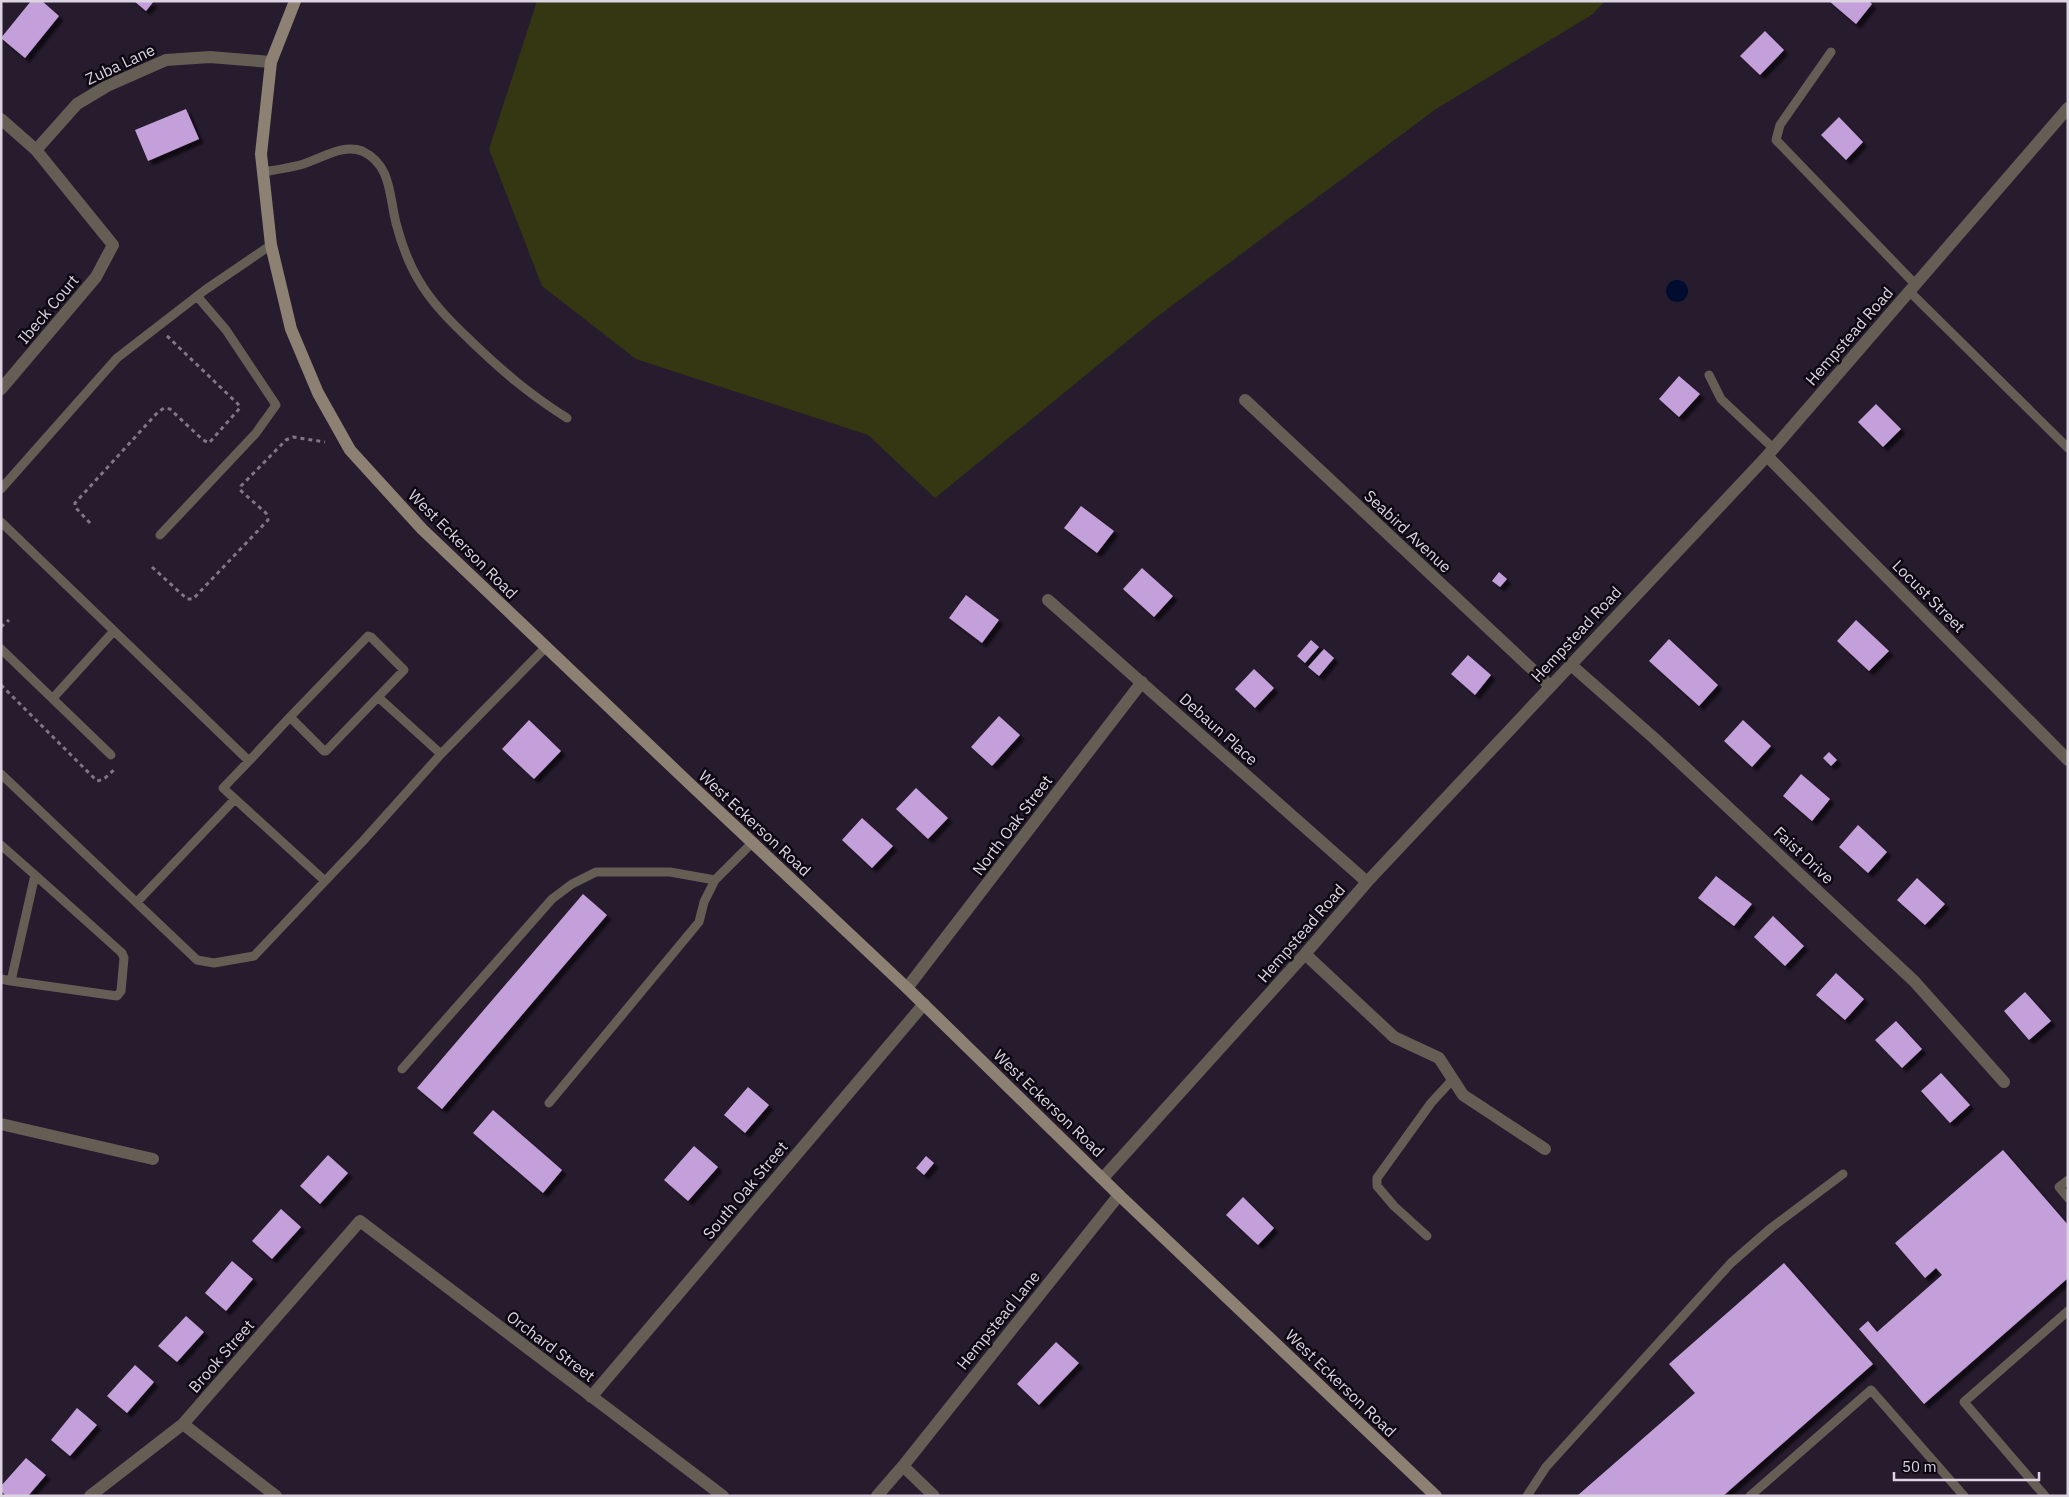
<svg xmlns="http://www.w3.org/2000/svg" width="2069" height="1497" font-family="'IBM Plex Sans',sans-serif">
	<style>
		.green { fill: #353712 }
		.water { fill: #000d2e }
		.building { fill: #c4a0db; filter: url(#shadow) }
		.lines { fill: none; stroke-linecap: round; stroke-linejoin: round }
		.path { stroke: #807686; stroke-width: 3; stroke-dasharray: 4 4; stroke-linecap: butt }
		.lane { stroke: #655e55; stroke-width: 9 }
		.street { stroke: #655e55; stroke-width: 12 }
		.secondary { stroke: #8c8172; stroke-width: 12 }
		.labels { text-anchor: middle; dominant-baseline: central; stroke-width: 5; stroke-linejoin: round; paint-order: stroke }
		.street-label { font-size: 16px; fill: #dcd4e1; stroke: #0d0811 }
	</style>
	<defs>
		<filter id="shadow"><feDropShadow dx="4.5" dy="4.5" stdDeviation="1" flood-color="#0009"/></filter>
	</defs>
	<rect width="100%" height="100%" fill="#271b2e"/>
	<path class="green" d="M 537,1 L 1605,1 L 1593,14 L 1436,109 L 1158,316 L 935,498 L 868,435 L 636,359 L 542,286 L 489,149 Z"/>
	<path class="water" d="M1666 291a11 11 0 1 1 22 0a11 11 0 1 1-22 0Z"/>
	<path class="building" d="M 31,1 L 42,1 L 59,16 L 25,58 L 1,38 Z
		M 134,1 L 154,1 L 146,11 Z
		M 1829,1 L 1869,1 L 1872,4 L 1856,24 Z
		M 1765,31 L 1784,50 L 1760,75 L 1740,56 Z
		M 186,109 L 199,139 L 148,161 L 135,130 Z
		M 1839,117 L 1863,142 L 1846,160 L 1821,135 Z
		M 1679,376 L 1700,394 L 1679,417 L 1659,399 Z
		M 1876,404 L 1901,429 L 1883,447 L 1858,422 Z
		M 1081,506 L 1114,531 L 1097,553 L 1064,528 Z
		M 1142,568 L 1173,596 L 1154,617 L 1123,589 Z
		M 1499,572 L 1507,579 L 1500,587 L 1492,581 Z
		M 966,595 L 999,620 L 982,643 L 949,618 Z
		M 1856,620 L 1889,651 L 1869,671 L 1837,641 Z
		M 1669,639 L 1718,685 L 1699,706 L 1649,661 Z
		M 1311,640 L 1319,647 L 1305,663 L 1297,656 Z
		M 1324,649 L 1334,658 L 1319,676 L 1308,667 Z
		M 1468,655 L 1491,675 L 1475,695 L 1451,674 Z
		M 1254,669 L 1274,688 L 1255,708 L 1235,689 Z
		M 999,716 L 1020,735 L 992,766 L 971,747 Z
		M 529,720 L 561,751 L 534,779 L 502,749 Z
		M 1743,720 L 1771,746 L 1752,767 L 1724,741 Z
		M 1829,752 L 1837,760 L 1831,766 L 1823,758 Z
		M 1801,774 L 1830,799 L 1812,821 L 1783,796 Z
		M 916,788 L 948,818 L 928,839 L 896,809 Z
		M 862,818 L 893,846 L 872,868 L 842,840 Z
		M 1858,825 L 1887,852 L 1868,873 L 1839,847 Z
		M 1716,876 L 1752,904 L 1734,926 L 1698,898 Z
		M 1917,878 L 1945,904 L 1925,925 L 1897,900 Z
		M 583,894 L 607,915 L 442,1109 L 417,1088 Z
		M 1773,916 L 1804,946 L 1785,966 L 1754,937 Z
		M 1836,973 L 1864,999 L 1845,1020 L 1816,995 Z
		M 2025,992 L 2051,1021 L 2029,1040 L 2004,1011 Z
		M 1896,1021 L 1922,1049 L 1902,1068 L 1875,1040 Z
		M 1941,1073 L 1970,1105 L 1950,1123 L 1921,1091 Z
		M 748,1087 L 769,1105 L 745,1133 L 724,1115 Z
		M 493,1110 L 562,1170 L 543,1193 L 473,1133 Z
		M 694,1146 L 718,1167 L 688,1201 L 664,1180 Z
		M 2003,1150 L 2068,1225 L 2068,1278 L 1924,1404 L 1859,1329 L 1868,1321 L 1877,1332 L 1942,1275 L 1936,1268 L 1925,1278 L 1895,1243 Z
		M 328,1155 L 348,1173 L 320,1204 L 300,1186 Z
		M 926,1156 L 934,1163 L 924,1175 L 916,1168 Z
		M 1243,1197 L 1274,1228 L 1258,1245 L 1226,1215 Z
		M 281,1209 L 301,1227 L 272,1259 L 252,1241 Z
		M 232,1261 L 253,1279 L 226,1311 L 205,1293 Z
		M 1784,1263 L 1873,1364 L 1723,1496 L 1577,1496 L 1695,1393 L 1669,1364 Z
		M 186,1316 L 204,1332 L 177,1362 L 158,1346 Z
		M 1056,1342 L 1079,1363 L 1039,1405 L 1017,1384 Z
		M 135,1365 L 154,1382 L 127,1413 L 107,1396 Z
		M 77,1408 L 97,1425 L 70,1456 L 51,1440 Z
		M 26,1458 L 46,1475 L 28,1496 L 6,1496 L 1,1491 L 1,1486 Z"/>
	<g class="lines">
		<path class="path" d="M 90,523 L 75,507 L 75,503 L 158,412 L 164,408 L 170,409 L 203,440 L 209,443 L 240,408 L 238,404 L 166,335
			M 152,567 L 187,599 L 193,599 L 268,520 L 266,513 L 240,490 L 241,486 L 286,440 L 293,437 L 325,442
			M 1,627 L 9,620
			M 1,685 L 97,781 L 104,779 L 116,768"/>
		<path class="lane" d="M 1831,52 L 1780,125 L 1776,140 L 1915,284
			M 263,172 C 275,170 288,168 300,165 C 319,160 343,143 362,151 C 392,165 389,196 396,223 C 401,242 408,262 418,279 C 431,302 451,322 470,340 C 502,371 529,394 567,418
			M 1909,291 L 2068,448
			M 1709,375 L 1721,399 L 1773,448
			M 1,489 L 117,358 L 205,290 L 271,245
			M 1,522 L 249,761 L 290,717 L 324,751 L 326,751 L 378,697 L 441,754
			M 160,535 L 256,433 L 276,405 L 226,330 L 197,296
			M 1,649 L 111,755
			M 53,698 L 113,632
			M 290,717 L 368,636 L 371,637 L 404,670 L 378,697
			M 249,761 L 223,788 L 325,881
			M 1,774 L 197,960 L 214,963 L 254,956 L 363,841 L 441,754 L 546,647
			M 1,845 L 35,875 L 11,981 L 1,979
			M 137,902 L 235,799
			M 11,981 L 117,996 L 121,991 L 124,958 L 122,953 L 35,875
			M 402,1069 L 552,899 L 572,884 L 596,872 L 670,872 L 715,880 L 753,842
			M 549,1103 L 699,922 L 704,902 L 715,880
			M 2068,1180 L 2059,1187 L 2068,1198
			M 1427,1236 L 1394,1206 L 1377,1186 L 1377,1178 L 1431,1103 L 1453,1079
			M 1527,1496 L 1546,1467 L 1731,1263 L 1771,1228 L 1843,1174
			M 1750,1496 L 1871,1390 L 1964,1496
			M 2045,1496 L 1964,1402 L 2068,1311"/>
		<path class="street" d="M 1,119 L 36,150 L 113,245 L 96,277 L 1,389
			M 36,150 L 77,104 L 107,86 L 166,60 L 210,57 L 271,62
			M 1245,400 L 1550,686
			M 1767,456 L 2068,760
			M 1048,600 L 1367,882
			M 1570,664 L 1655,739 L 1914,981 L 2004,1082
			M 1305,954 L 1394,1037 L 1439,1058 L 1463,1095 L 1545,1149
			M 907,988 L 1142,682
			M 1,1124 L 153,1159
			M 1103,1178 L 1305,954 L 1367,882 L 1767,456 L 2068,108
			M 591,1397 L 924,1004
			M 183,1424 L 276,1496
			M 903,1466 L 934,1496
			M 90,1496 L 183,1424 L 360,1221 L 723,1496
			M 877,1496 L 903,1466 L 1119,1195"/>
		<path class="secondary" d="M 295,1 L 271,62 L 261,154 L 271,245 L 291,329 L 318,393 L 350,450 L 422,529 L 691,785 L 907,988 L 1119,1195 L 1436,1496"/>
	</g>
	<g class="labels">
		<g class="street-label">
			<text transform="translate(120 64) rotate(-25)">Zuba Lane</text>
			<text transform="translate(48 309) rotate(-50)">Ibeck Court</text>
			<text transform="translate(1849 336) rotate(-49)">Hempstead Road</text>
			<text transform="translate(1408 531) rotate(43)">Seabird Avenue</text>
			<text transform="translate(463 544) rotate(45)">West Eckerson Road</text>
			<text transform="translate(1929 596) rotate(45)">Locust Street</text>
			<text transform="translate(1576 634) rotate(-47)">Hempstead Road</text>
			<text transform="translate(1219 729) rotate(42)">Debaun Place</text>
			<text transform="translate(755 823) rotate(43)">West Eckerson Road</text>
			<text transform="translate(1012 825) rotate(-53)">North Oak Street</text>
			<text transform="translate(1804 855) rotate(43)">Faist Drive</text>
			<text transform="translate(1301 933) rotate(-49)">Hempstead Road</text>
			<text transform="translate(1049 1103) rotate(44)">West Eckerson Road</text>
			<text transform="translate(745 1190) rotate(-50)">South Oak Street</text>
			<text transform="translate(998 1320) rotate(-51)">Hempstead Lane</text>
			<text transform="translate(551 1346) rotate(37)">Orchard Street</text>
			<text transform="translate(221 1356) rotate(-49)">Brook Street</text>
			<text transform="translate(1341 1383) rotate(44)">West Eckerson Road</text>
		</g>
	</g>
	<rect width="2069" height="1497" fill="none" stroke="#dcd4e1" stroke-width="5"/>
	<path d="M1894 1472v8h145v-8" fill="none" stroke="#dcd4e1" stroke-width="2.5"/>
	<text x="1902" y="1472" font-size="15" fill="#dcd4e1" stroke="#0d0811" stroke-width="4" paint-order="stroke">50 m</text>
</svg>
